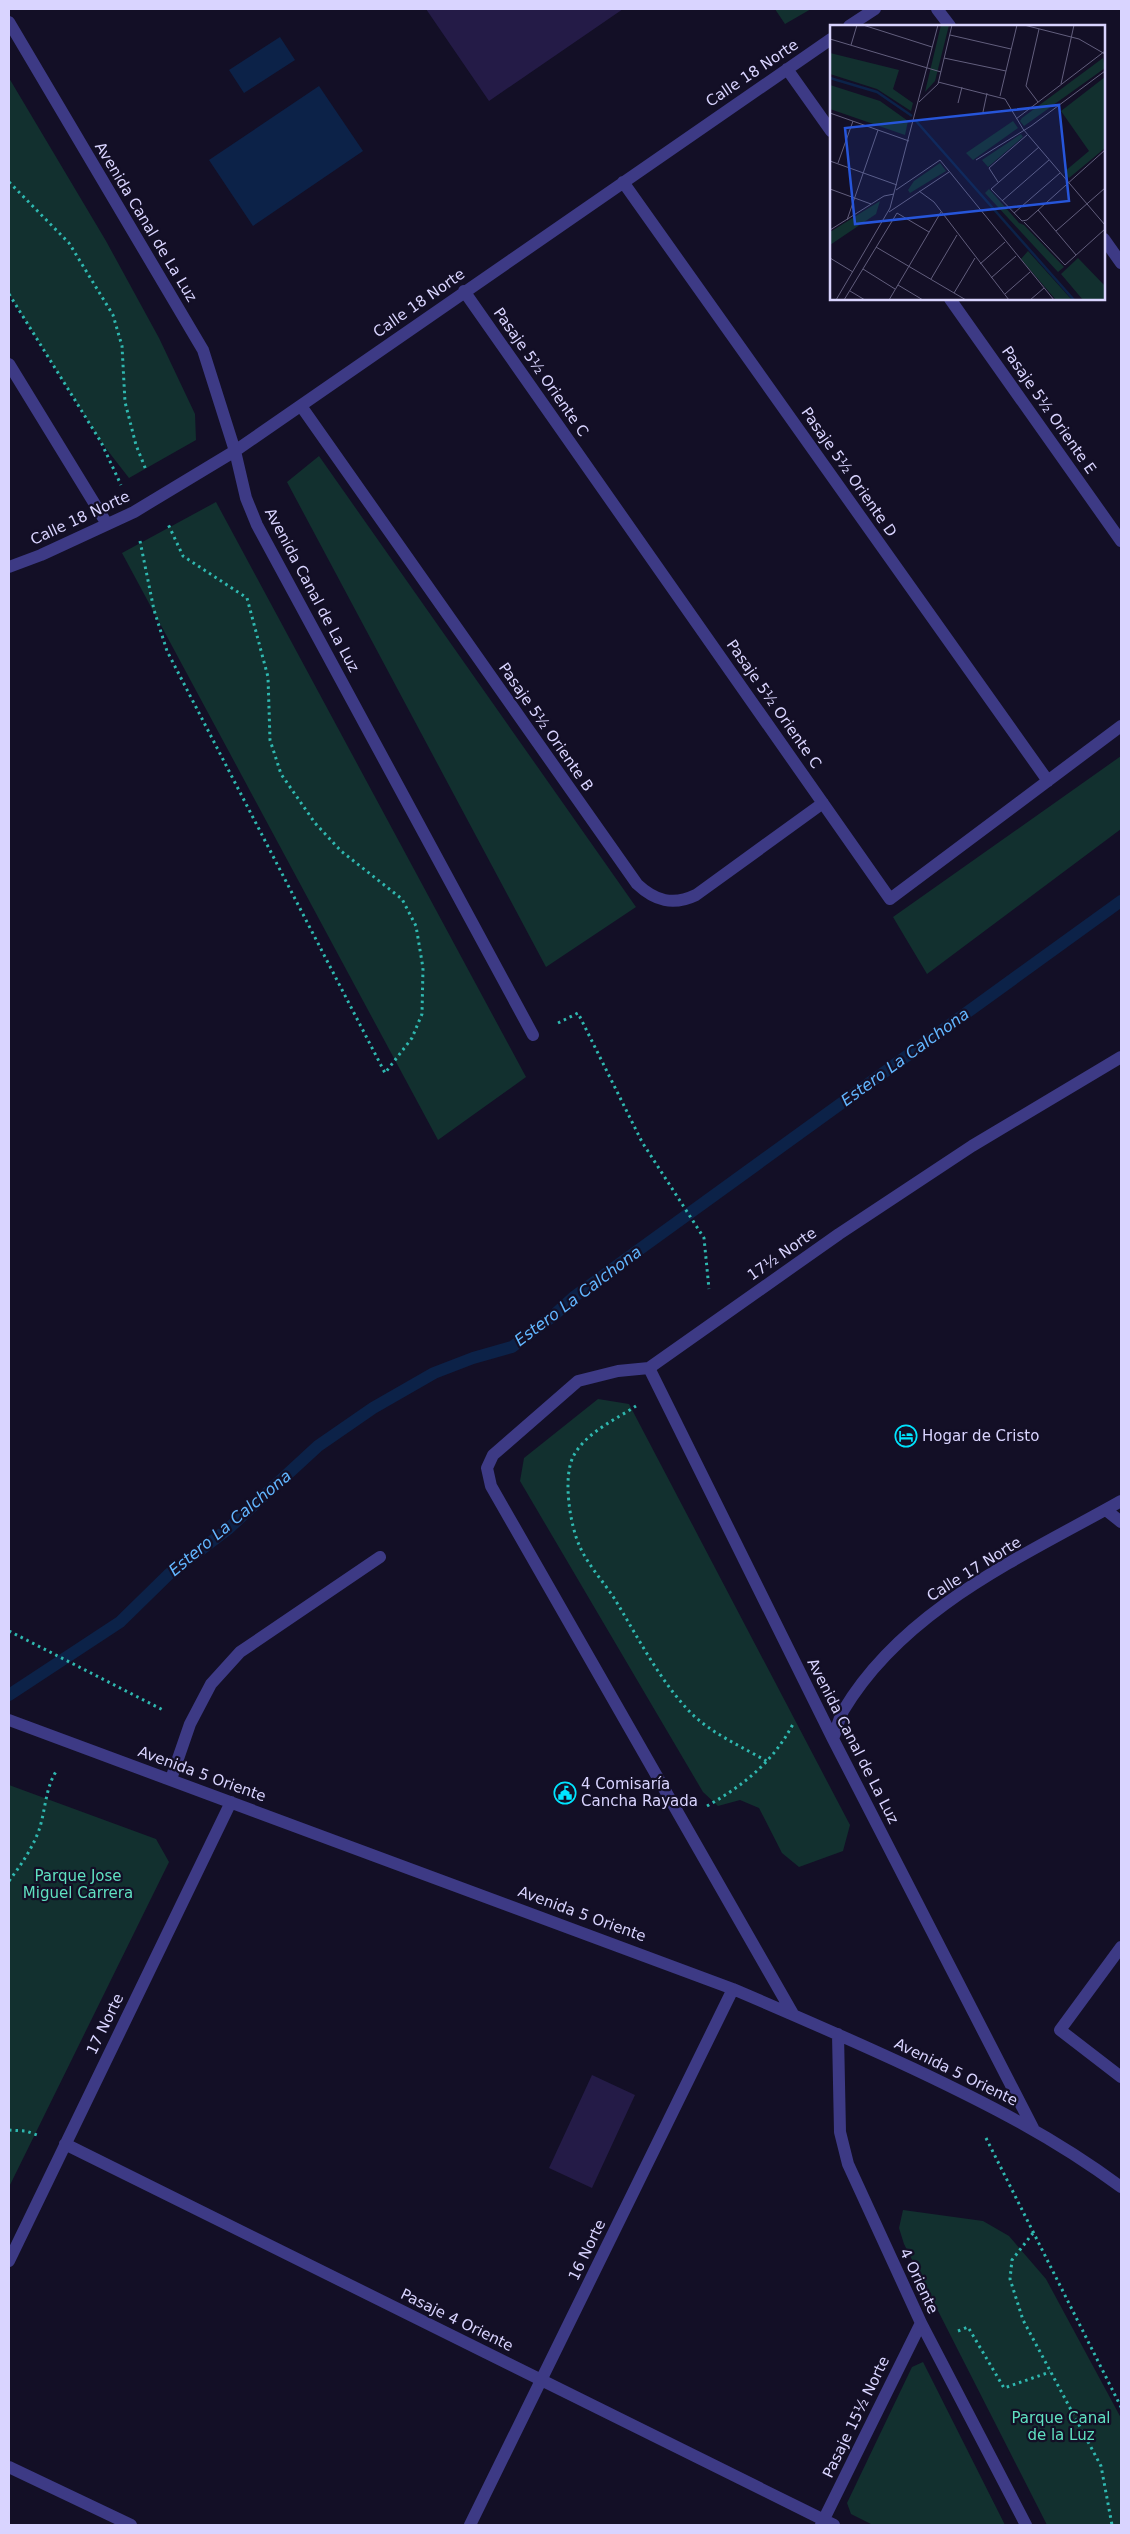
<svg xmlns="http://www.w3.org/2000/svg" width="1130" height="2534" font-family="'DejaVu Sans',sans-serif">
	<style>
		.green { fill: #12302f }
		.water { fill: #0c2248 }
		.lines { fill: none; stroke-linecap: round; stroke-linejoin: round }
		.stream { stroke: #0c2248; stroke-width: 12 }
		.building { fill: #241b47 }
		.path { stroke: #2fb8b0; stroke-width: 3; stroke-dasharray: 2.5 4; stroke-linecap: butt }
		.minor { stroke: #3d3a85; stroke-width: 12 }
		.labels { text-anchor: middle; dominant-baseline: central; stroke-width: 4.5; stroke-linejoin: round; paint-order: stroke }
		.street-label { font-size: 15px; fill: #d9d4ff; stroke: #130f26 }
		.poi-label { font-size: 15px; fill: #d9d4ff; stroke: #130f26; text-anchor: start }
		.park-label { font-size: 15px; fill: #5fe0c0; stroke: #130f26 }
		.water-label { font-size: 16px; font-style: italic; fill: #62b6ff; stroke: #130f26 }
		.inset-river { fill: none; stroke: #0c2248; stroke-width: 2.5 }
		.inset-road { fill: none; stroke: #625e7d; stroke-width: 1 }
		.view { fill: #2655da; fill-opacity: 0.15; stroke: #2655da; stroke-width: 2.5 }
		.inset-edge { fill: none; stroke: #d9d4ff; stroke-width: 2.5 }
	</style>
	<rect width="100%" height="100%" fill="#130f26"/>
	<path class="green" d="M 775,9 L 811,9 L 785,24 Z
		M 9,78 L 106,241 L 159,338 L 195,414 L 196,440 L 129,478 L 101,442 L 9,294 Z
		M 319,456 L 636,907 L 546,967 L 287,482 Z
		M 216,502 L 526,1077 L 438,1140 L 122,553 Z
		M 1121,756 L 1121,829 L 927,974 L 893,917 Z
		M 598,1399 L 629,1404 L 850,1825 L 843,1851 L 799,1867 L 782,1853 L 759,1808 L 740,1800 L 718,1806 L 703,1792 L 520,1481 L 524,1458 Z
		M 9,1785 L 156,1839 L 169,1862 L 9,2187 Z
		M 903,2210 L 983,2221 L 1009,2236 L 1046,2279 L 1121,2418 L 1121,2525 L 1047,2525 L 904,2244 L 899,2228 Z
		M 923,2362 L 1005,2525 L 873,2525 L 851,2514 L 847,2503 L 912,2367 Z"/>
	<path class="water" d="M 280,37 L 295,60 L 244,93 L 229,70 Z
		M 319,86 L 363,151 L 253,226 L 209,160 Z"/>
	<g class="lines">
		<path class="stream" d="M 9,1695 L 120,1622 L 169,1574 L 228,1529 L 318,1446 L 373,1408 L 434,1373 L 473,1358 L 512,1347 L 553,1316 L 575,1296 L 1121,901"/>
	</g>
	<path class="building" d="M 426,9 L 623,9 L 489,101 Z
		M 592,2075 L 635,2095 L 592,2188 L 549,2168 Z"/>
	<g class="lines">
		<path class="path" d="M 9,182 L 69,243 L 113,315 L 122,346 L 125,402 L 136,445 L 146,470
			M 9,294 L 101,442 L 121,485
			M 140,541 L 154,610 L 167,651 L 385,1073 L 412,1038 L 422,1014 L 423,968 L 416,926 L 402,899 L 341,851 L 315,823 L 281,774 L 270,740 L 268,677 L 247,598 L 183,556 L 168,524
			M 558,1023 L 578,1013 L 642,1142 L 704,1238 L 709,1289
			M 636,1406 C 615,1420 587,1432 574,1455 C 562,1476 570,1526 580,1547 C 588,1565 603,1581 614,1598 C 638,1637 659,1680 691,1713 C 712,1734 743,1747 768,1762
			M 9,1631 L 165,1711
			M 707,1806 C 744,1785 773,1762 793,1724
			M 9,1881 C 21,1865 32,1849 39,1830 C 46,1809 45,1788 57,1770
			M 9,2130 L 26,2131 L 37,2135
			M 986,2138 L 1121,2407
			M 1033,2233 L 1012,2260 L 1010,2279 L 1023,2320 L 1101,2466 L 1112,2525
			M 958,2331 L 968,2327 L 1004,2388 L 1050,2372"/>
		<path class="minor" d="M 937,9 L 950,26
			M 9,22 L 203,350 L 235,451 L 246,498 L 257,525 L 533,1035
			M 849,26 L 875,9
			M 787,69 L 831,131
			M 623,182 L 1048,781
			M 1104,239 L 1121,263
			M 464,291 L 890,899 L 1121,726
			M 950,299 L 1121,541
			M 9,364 L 107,524
			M 301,406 L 637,884 C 655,901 673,906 696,895 L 823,803
			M 9,567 L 41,555 L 134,512 L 235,451 L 831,39
			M 649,1368 L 833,1739 L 1033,2128
			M 1106,1510 L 1121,1522
			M 9,1720 L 733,1989 C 794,2015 854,2041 914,2069 C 988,2104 1055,2138 1121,2187
			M 833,1739 C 836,1730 839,1719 843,1711 C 904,1608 1022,1557 1121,1501
			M 171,1779 L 190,1724 L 211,1684 L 240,1652 L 380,1557
			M 1121,1947 L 1060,2030 L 1121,2077
			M 793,2014 L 491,1486 L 487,1468 L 493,1455 L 578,1381 L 618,1371 L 649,1368 L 839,1234 L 972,1146 L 1121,1057
			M 838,2034 L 840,2132 L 848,2164 L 921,2323 L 1026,2525
			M 65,2144 L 834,2525
			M 9,2261 L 231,1802
			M 9,2467 L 131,2525
			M 470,2525 L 733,1989
			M 821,2525 L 921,2323"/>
	</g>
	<defs>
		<g id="hotel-ring" transform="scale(1.125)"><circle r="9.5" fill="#130f26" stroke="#00e5ff" stroke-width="1.5"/><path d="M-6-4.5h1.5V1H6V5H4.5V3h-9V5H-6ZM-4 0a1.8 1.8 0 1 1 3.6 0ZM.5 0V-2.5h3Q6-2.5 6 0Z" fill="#00e5ff"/></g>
		<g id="civic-ring" transform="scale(1.125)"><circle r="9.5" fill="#130f26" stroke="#00e5ff" stroke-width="1.5"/><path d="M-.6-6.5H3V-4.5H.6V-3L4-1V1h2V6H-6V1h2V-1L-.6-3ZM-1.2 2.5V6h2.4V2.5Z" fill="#00e5ff"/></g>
	</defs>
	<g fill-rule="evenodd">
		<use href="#hotel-ring" x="906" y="1436"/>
		<use href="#civic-ring" x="565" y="1793"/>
	</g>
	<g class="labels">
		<g class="street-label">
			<text transform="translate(752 73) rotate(-34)">Calle 18 Norte</text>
			<text transform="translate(146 222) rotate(59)">Avenida Canal de La Luz</text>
			<text transform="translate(419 303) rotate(-35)">Calle 18 Norte</text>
			<text transform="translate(541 372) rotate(55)">Pasaje 5½ Oriente C</text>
			<text transform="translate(1049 410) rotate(55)">Pasaje 5½ Oriente E</text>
			<text transform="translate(849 472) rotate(55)">Pasaje 5½ Oriente D</text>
			<text transform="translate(80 518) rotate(-25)">Calle 18 Norte</text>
			<text transform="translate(312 590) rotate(62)">Avenida Canal de La Luz</text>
			<text transform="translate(774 704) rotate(55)">Pasaje 5½ Oriente C</text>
			<text transform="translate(546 727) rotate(55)">Pasaje 5½ Oriente B</text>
			<text transform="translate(782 1254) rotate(-35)">17½ Norte</text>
			<text transform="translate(974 1569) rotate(-32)">Calle 17 Norte</text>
			<text transform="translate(853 1741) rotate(63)">Avenida Canal de La Luz</text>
			<text transform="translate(202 1774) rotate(20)">Avenida 5 Oriente</text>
			<text transform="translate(582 1914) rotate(20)">Avenida 5 Oriente</text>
			<text transform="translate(105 2024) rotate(-64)">17 Norte</text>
			<text transform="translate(956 2072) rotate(26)">Avenida 5 Oriente</text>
			<text transform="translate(587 2250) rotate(-64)">16 Norte</text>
			<text transform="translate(919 2281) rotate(65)">4 Oriente</text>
			<text transform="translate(457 2320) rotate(26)">Pasaje 4 Oriente</text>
			<text transform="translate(856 2417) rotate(-64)">Pasaje 15½ Norte</text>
		</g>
		<g class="poi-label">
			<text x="922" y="1436">Hogar de Cristo</text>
			<text x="581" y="1784">4 Comisaría<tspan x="581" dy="17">Cancha Rayada</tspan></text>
		</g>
		<g class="park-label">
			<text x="78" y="1876">Parque Jose<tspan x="78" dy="17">Miguel Carrera</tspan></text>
			<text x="1061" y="2418">Parque Canal<tspan x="1061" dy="17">de la Luz</tspan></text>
		</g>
		<g class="water-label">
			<text transform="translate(905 1057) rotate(-36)">Estero La Calchona</text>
			<text transform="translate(578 1296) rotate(-37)">Estero La Calchona</text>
			<text transform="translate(230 1523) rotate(-40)">Estero La Calchona</text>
		</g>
	</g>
	<g transform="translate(830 25)">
		<rect width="275" height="275" fill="#130f26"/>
		<path d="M 111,0 L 119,0 L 105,56 L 95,67 ZM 0,28 L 69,45 L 63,64 L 83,78 L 81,86 L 47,64 L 0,49 ZM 273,33 L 275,43 L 194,101 L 190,96 L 192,93 ZM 275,52 L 275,123 L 239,153 L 234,147 L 259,126 L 231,86 ZM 0,60 L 50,76 L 78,96 L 75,110 L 0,84 ZM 183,96 L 188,103 L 143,135 L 136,128 ZM 191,109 L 193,112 L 158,142 L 152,135 ZM 110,138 L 116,146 L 80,168 L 78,165 L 84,156 ZM 159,164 L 189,198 L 194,200 L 234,242 L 228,247 L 155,168 ZM 50,176 L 46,189 L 0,220 L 0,207 ZM 198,226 L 242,275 L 226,275 L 191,234 ZM 248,233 L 275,261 L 275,275 L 253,275 L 231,249 Z" fill="#12302f"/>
		<path class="inset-river" d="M 0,53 L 47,67 L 82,91M 86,96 L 244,275"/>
		<path class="inset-road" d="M 33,0 L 102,22M 194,0 L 249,14 L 275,29M 120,10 L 181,24M 0,14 L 111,47M 21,20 L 27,0M 114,33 L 176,46M 108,57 L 175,74 L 193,104 L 275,200M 231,59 L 244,0M 170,71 L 187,0M 89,77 L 108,59 L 122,0M 208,77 L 196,61 L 209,4M 128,78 L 132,62M 153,87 L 157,68M 0,88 L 79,116M 186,94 L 275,26M 209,122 L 161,164 L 192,196 L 197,195 L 275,125M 146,135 L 201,101 L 275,46M 0,136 L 67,160M 8,138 L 23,96M 168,157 L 159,143 L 197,110M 0,164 L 41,179M 66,165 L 110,135 L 224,275M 89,166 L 104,177 L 179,275M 172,176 L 219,135M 208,185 L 246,230M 59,187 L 119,147M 184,188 L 230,148M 17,195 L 48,105M 194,197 L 235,240 L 275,204M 0,205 L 54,171 L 64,169M 226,206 L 275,163M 46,222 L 136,275M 0,233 L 23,247M 150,239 L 175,217M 33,244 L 65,264M 161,253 L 186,231M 101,254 L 127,210M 68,260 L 93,275M 20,266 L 35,275M 124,268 L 145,233M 175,269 L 200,247M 6,275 L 60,183 L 108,0M 14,275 L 67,188 L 99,207M 59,275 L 111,187M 200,275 L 214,263"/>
		<path class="view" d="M 229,80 L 239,176 L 25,199 L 15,103 Z"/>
		<rect width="275" height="275" class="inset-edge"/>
	</g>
	<rect width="1130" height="2534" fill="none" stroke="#d9d4ff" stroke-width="20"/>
</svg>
